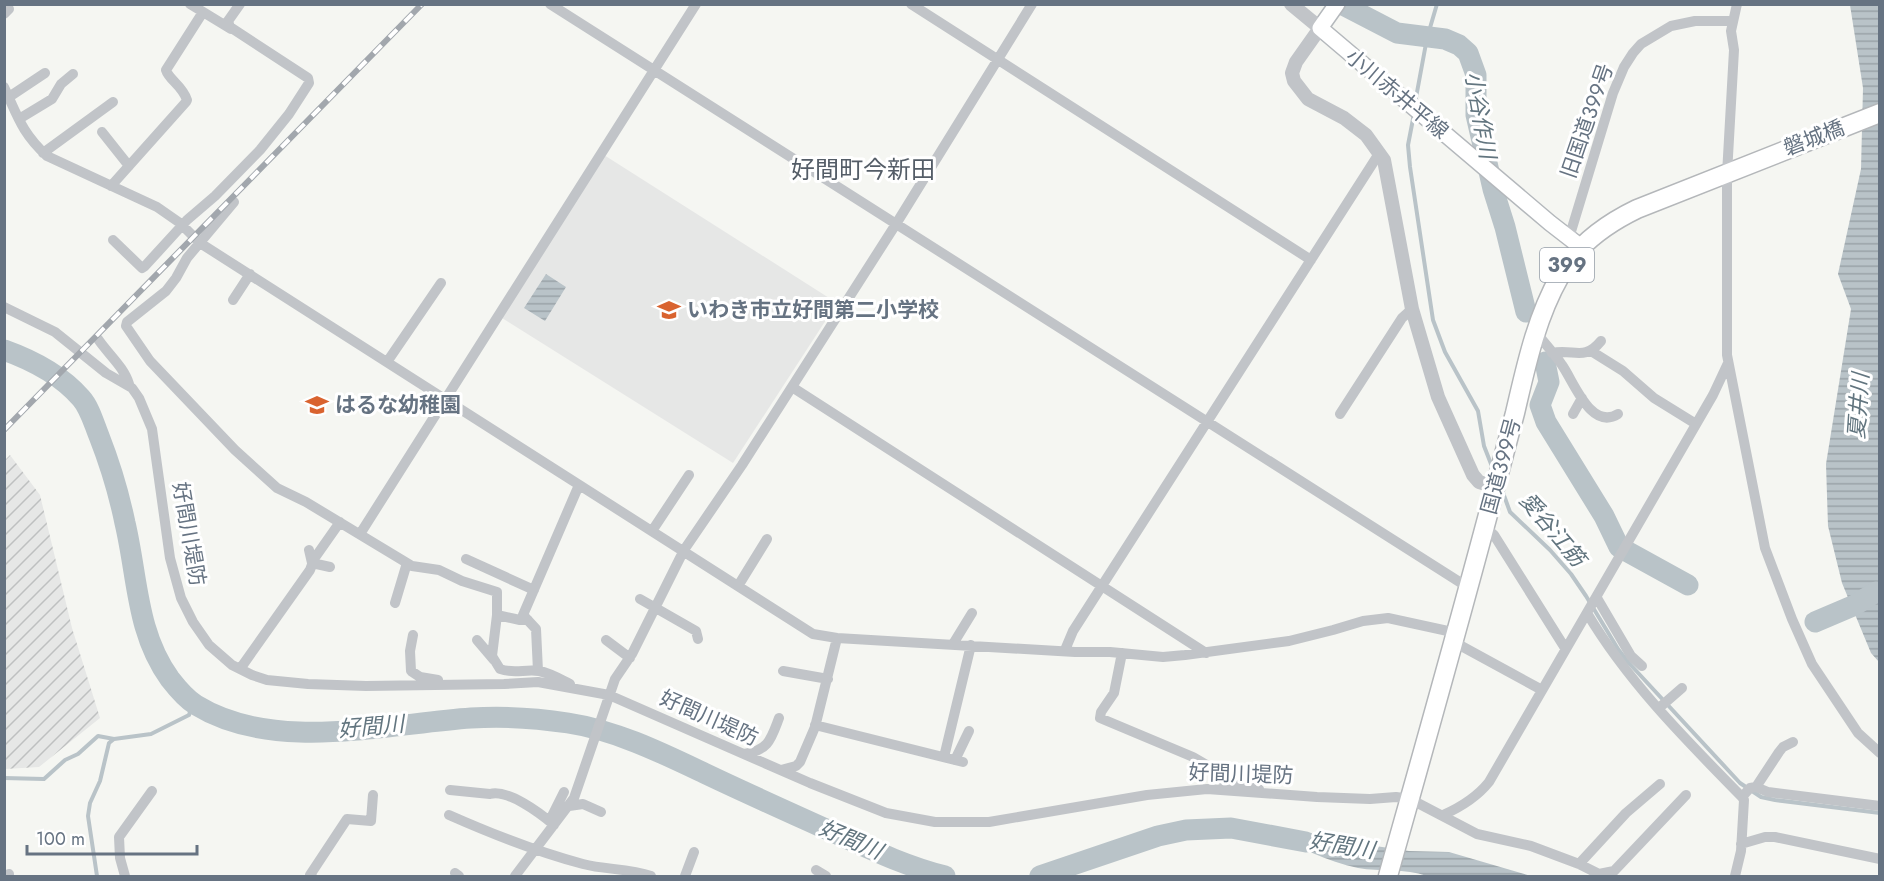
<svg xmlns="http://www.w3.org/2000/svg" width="1884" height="881" font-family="Jost,'Noto Sans JP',sans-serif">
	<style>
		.built { fill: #e6e7e6 }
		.industrial { fill: url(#industrial-furrows) }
		.water { fill: url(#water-rules) }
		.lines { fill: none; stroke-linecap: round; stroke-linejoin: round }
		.stream { stroke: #b9c3c8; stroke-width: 4 }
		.river { stroke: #b9c3c8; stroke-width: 21 }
		.secondary-casing { stroke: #b4b8bc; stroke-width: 18 }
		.trunk-casing { stroke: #b4b7ba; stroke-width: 21 }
		.minor { stroke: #c1c4c8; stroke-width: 10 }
		.tertiary { stroke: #c1c4c8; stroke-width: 14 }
		.secondary { stroke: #fff; stroke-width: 15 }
		.trunk { stroke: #fff; stroke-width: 18 }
		.rail-casing { stroke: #a2a7ad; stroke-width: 6 }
		.rail { stroke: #fff; stroke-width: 4; stroke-dasharray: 11; stroke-linecap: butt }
		.labels { text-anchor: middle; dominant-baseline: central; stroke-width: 6; stroke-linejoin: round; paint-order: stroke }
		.shield { fill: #fff; stroke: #949da8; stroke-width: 1.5 }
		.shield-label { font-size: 20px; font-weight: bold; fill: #667382 }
		.street-label { font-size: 21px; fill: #667382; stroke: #fff }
		.poi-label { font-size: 21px; font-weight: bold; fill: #667382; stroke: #fff; text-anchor: start }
		.water-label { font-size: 22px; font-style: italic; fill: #62757f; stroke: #fff }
		.quarter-label { font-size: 24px; fill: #545d67; stroke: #fff }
	</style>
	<defs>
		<pattern id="industrial-furrows" width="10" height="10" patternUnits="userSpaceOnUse" patternTransform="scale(1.5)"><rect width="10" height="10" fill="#e6e7e6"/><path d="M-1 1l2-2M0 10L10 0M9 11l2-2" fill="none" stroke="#bec0c0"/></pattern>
		<pattern id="water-rules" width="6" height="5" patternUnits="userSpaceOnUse" patternTransform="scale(1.5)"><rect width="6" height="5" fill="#b9c3c8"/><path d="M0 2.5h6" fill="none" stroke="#9aa3a8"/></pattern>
	</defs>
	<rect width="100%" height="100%" fill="#f5f6f2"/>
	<path class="built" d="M 604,155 L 837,303 L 733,463 L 502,318 Z"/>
	<path class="industrial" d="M 10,455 L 40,495 L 72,628 L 100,718 L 39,767 L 5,769 L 4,461 Z"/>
	<path class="water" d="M 1850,5 L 1879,5 L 1879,662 L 1871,653 L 1842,583 L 1828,526 L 1826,464 L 1851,309 L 1838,274 L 1861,169 L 1863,88 Z
		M 546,274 L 566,287 L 545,321 L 524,308 Z
		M 1261,829 L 1409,851 L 1449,852 L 1531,876 L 1427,876 C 1405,868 1380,872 1358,868 C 1324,861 1292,843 1261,829 Z"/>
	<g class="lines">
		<path class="stream" d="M 1415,103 L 1427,38 L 1437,4
			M 1414,114 L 1408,145 L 1410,167 L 1433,320 L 1445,352 L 1478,411 L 1484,446 L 1493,469
			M 1502,490 L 1510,512 L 1550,550 L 1571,574 L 1586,596 L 1618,649 L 1628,662 L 1740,783 L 1761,797 L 1775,800 L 1880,813
			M 4,778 L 44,779 L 65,760 L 78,754 L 98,736 L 114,739
			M 97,876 L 88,816 L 90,803 L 100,781 L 109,743 L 114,739 L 151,734 L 189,715 L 193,703"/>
		<path class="river" d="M 1341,4 L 1397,33 L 1445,39 L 1459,45 L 1468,53 L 1476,75 L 1476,115 L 1493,189 L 1505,227 L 1526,312
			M 4,350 C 32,360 61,375 81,398 C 90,408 94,424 99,436 C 110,464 119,494 125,523 C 138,578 136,632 170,679 C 177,688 186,699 196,705 C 274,753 385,724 471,718 C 503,716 536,718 568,723 C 615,730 662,753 704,773 C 748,794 793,814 837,834 C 872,850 908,867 945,876
			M 1545,362 L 1549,382 L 1540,405 L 1546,422 L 1604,516 L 1619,547 L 1688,585
			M 1815,622 L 1855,605 L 1876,592
			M 1040,876 L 1158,836 L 1186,830 L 1231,828 L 1306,842"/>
		<g class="secondary-casing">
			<path id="secondary" d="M 1337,4 L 1320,28 L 1550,223 L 1581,247"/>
		</g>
		<g class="trunk-casing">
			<path id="trunk" d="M 1388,876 C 1424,748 1460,621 1494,492 C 1501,466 1508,439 1515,413 C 1526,366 1536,318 1560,276 C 1577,244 1606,224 1637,209 L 1880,113"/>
		</g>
		<path class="minor" d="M 190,4 L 231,29
			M 550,4 L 1469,588
			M 911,4 L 1311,260
			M 1737,4 L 1731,31 L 1734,50 L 1727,174 L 1727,355 L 1765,548 L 1792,619 L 1812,664 L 1858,733 L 1880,753
			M 4,14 L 9,9
			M 4,87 C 18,117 22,133 47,156 L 157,207 L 180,223 L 200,243 L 813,634 L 837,638 L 1075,652 L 1110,652 L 1163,657 L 1185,655 L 1289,641 L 1333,630 L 1363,621 L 1388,618 L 1457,633
			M 9,97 L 45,73
			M 19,119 L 52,99 L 61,84 L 73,74
			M 102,132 L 129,166
			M 43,153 L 113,102
			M 111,186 L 186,102 L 187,100 C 182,85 169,80 166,70 L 203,12
			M 234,202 L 187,258 L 176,278 L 166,291 L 127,322 L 126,326 L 150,361 L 235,450 L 277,488 L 306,502 L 412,566 L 439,570 L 462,581 L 497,592 L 497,615 L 492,656 L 500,669 C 512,674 526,669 539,671 C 550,673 560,679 570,684
			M 1569,238 L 1613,93 L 1624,67 L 1633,53 L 1641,44 L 1671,26 L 1695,21 L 1733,21
			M 113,240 L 142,268 L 145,266 L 187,220 L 215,196 L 260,150 L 289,114 L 309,83 L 308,78 L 230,27 L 228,21 L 240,4
			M 233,300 L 250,274
			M 4,307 L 55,332 L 106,373 L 132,388 L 139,398 L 152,429 L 170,558 L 181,598 L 193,622 L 209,645 L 232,665 L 252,675 L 267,680 L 308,684 L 366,686 L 504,684 L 538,682 L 609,695 L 810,783 L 886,813 L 935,822 L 989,822 L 1147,795 L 1207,789 L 1317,797 L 1370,799 L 1396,797 L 1410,799 L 1477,834 L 1531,846 L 1579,864 L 1603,876
			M 1536,332 C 1544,343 1554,353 1562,365 C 1574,382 1591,431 1618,414
			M 98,339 C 108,354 124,367 129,384
			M 1591,351 L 1623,371 L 1654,398 L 1696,424
			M 1552,353 C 1573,348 1584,362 1601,341
			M 387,362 L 441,283
			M 792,387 L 1206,653
			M 1340,414 L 1402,318 L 1412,309
			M 1573,414 L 1582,398
			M 1485,527 L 1494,535 L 1565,648
			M 652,531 L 689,475
			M 360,534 L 696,4
			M 309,550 L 312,563 L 330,567
			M 466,559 L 534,590
			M 738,586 L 767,539
			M 1597,598 L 1631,656 L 1642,666
			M 640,599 L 696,631 L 698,639
			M 395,603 L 407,563
			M 1587,613 C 1628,682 1686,740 1742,797 L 1744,800 L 1741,851 L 1735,876
			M 497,615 L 520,620 L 528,620
			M 413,635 L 410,651 L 411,671 L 420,677 L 438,680
			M 477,640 L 494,660
			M 606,640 L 630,658
			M 1454,642 L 1542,690
			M 953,644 L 972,613
			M 1065,650 L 1073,631 L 1380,152
			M 1122,653 L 1114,693 L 1101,712 L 1100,718 L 1193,757 L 1205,764 L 1221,780 L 1246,783 L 1259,789
			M 240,669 L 310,570 L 314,559 L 340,522
			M 538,671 L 536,629 L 523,615 L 579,485
			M 783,671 L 828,679
			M 1659,708 L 1682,688
			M 815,725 L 963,762
			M 744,754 C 769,750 771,739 779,718
			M 944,757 L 971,645
			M 955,760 L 969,731
			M 781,770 L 796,766 L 800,762 L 815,727 L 837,638
			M 1756,787 L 1768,792 L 1880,806
			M 450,790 L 490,794 C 508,789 540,813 554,825
			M 1742,797 L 1750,788 L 1756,787 L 1779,752 L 1783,747 L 1793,742
			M 569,806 L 583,804 L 601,812
			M 449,815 C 492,834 537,852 583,864 C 605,870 629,868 651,876
			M 1443,815 C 1461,807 1477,797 1489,782 L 1713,395 L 1728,363
			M 551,818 L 564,792
			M 1741,844 L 1765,837 L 1775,837 L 1880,859
			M 1579,864 L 1626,813 L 1660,784
			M 816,870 L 826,876
			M 455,873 L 459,876
			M 1599,874 L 1614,871 L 1686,795
			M 6,876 L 9,874
			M 125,876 L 120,858 L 119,837 L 152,791
			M 312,876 L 310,875 L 347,819 L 371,821 L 373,795
			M 515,876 L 574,798 L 615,679 L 632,654 L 684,550 L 742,465 L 896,224 L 1032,4
			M 685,876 L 694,852"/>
		<path class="tertiary" d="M 1291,4 L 1320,28 L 1296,62 L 1292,73 L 1294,81 L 1308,99 L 1344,118 L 1366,135 L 1384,160 L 1412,309 L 1438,397 L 1473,475 L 1479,482 L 1496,487"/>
		<use href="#secondary" class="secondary"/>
		<use href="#trunk" class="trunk"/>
		<g class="rail-casing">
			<path id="rail" d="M 4,430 L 422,4"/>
		</g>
		<use href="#rail" class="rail"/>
	</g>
	<defs>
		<g id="school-bare" transform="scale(1.8)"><path d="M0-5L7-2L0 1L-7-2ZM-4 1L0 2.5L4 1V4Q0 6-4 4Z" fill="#d9632f" stroke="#fff" stroke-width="2.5" paint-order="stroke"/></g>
	</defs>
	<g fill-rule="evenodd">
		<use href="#school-bare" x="669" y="310"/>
		<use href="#school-bare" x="317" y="405"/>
	</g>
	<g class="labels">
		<rect class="shield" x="1540" y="248" width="54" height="34" rx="4.5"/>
		<g class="shield-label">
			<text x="1567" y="265">399</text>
		</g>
		<g class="street-label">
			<text transform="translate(1397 94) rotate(40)">小川赤井平線</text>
			<text transform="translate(1587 121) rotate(-71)">旧国道399号</text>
			<text transform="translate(1814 138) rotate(-21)">磐城橋</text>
			<text transform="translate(1501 466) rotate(-75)">国道399号</text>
			<text transform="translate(189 534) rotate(80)">好間川堤防</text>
			<text transform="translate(709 718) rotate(24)">好間川堤防</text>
			<text transform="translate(1241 774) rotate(2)">好間川堤防</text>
		</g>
		<g class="poi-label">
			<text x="687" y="310">いわき市立好間第二小学校</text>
			<text x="335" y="405">はるな幼稚園</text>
		</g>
		<g class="water-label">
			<text transform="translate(1481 115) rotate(80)">小谷作川</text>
			<text transform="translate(1858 406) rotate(-86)">夏井川</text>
			<text transform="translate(1553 529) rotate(50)">愛谷江筋</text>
			<text transform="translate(371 726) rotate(-5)">好間川</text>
			<text transform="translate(851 839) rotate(23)">好間川</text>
			<text transform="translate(1342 845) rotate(9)">好間川</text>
		</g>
		<g class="quarter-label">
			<text x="863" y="169">好間町今新田</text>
		</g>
	</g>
	<rect width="1884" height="881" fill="none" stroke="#667382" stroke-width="12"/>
	<path d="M27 845v9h170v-9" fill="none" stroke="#667382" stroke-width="3"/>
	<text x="36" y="845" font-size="18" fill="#667382" stroke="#ffffff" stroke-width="4.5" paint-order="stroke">100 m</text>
</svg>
